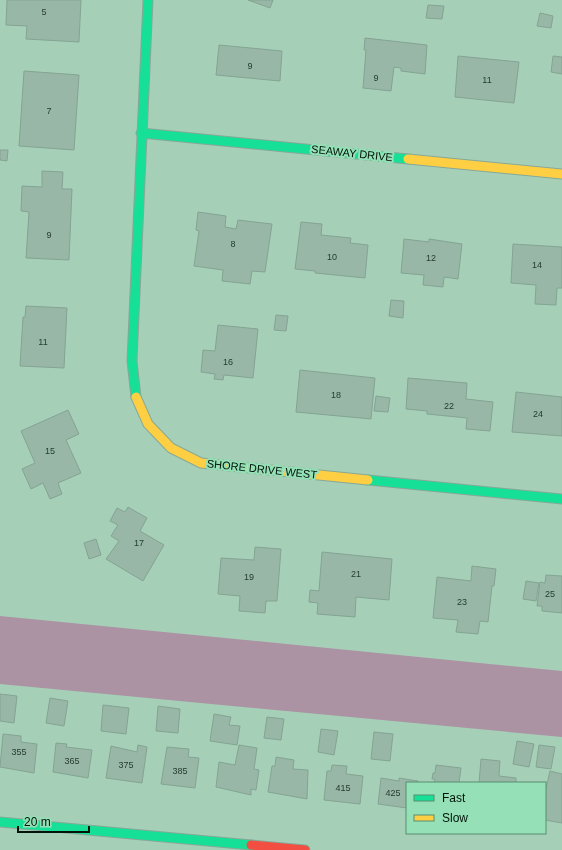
<svg xmlns="http://www.w3.org/2000/svg" width="562" height="850" font-family="Arial,sans-serif">
	<style>
		.water { fill: #ac93a4 }
		.building { fill: #98b7a6; stroke: #83a492 }
		.lines { fill: none; stroke-linecap: round; stroke-linejoin: round }
		.fast-casing { stroke: #88a897; stroke-width: 11 }
		.slow-casing { stroke: #88a897; stroke-width: 11 }
		.jam-casing { stroke: #88a897; stroke-width: 11 }
		.fast { stroke: #16e098; stroke-width: 9 }
		.slow { stroke: #ffcf43; stroke-width: 9 }
		.jam { stroke: #f24e42; stroke-width: 9 }
		.labels { text-anchor: middle; dominant-baseline: central; stroke-width: 4; stroke-linejoin: round; paint-order: stroke }
		.number-label { font-size: 9px; fill: #263c30 }
		.street-label { font-size: 11px; fill: #001308; stroke: #95e0b7 }
	</style>
	<rect width="100%" height="100%" fill="#a6cfb8"/>
	<path class="water" d="M 0,616 L 562,671 L 562,737 L 0,684 Z"/>
	<path class="building" d="M 7,0 L 81,0 L 79,42 L 26,39 L 27,26 L 6,25 Z
		M 248,0 L 273,0 L 270,8 Z
		M 428,5 L 444,6 L 442,19 L 426,18 Z
		M 540,13 L 553,16 L 551,28 L 537,26 Z
		M 365,38 L 427,45 L 425,74 L 401,71 L 401,68 L 394,67 L 391,91 L 363,88 L 366,50 L 364,50 Z
		M 219,45 L 282,51 L 280,81 L 216,75 Z
		M 458,56 L 519,62 L 514,103 L 455,97 Z
		M 553,56 L 562,57 L 562,74 L 551,72 Z
		M 24,71 L 79,75 L 74,150 L 19,146 Z
		M 0,150 L 8,150 L 7,161 L 0,160 Z
		M 42,171 L 63,172 L 62,189 L 72,189 L 69,260 L 26,258 L 29,212 L 21,211 L 22,186 L 42,187 Z
		M 198,212 L 226,216 L 225,227 L 236,229 L 238,220 L 272,224 L 265,272 L 252,271 L 250,284 L 222,281 L 223,270 L 194,266 L 199,231 L 196,230 Z
		M 301,222 L 322,224 L 321,235 L 351,238 L 350,243 L 368,245 L 365,278 L 315,273 L 315,271 L 295,269 Z
		M 404,239 L 429,242 L 429,239 L 462,244 L 458,279 L 444,277 L 443,287 L 423,285 L 424,275 L 401,273 Z
		M 513,244 L 562,247 L 562,288 L 557,288 L 556,305 L 535,304 L 536,285 L 511,283 Z
		M 391,300 L 404,301 L 403,318 L 389,316 Z
		M 26,306 L 67,308 L 64,368 L 20,366 L 23,317 L 25,317 Z
		M 276,315 L 288,316 L 286,331 L 274,330 Z
		M 218,325 L 258,329 L 253,378 L 224,375 L 223,380 L 214,379 L 215,374 L 201,372 L 203,350 L 215,351 Z
		M 300,370 L 375,378 L 371,419 L 296,412 Z
		M 408,378 L 467,383 L 466,399 L 493,402 L 490,431 L 466,429 L 467,418 L 427,414 L 427,411 L 406,409 Z
		M 516,392 L 562,397 L 562,436 L 512,432 Z
		M 376,396 L 390,398 L 388,412 L 374,411 Z
		M 68,410 L 79,434 L 66,440 L 81,473 L 58,483 L 62,494 L 50,499 L 43,483 L 31,489 L 22,469 L 35,463 L 21,431 Z
		M 128,507 L 147,518 L 140,531 L 164,545 L 143,581 L 106,559 L 119,541 L 111,536 L 118,525 L 110,521 L 117,508 L 125,512 Z
		M 96,539 L 101,555 L 89,559 L 84,543 Z
		M 255,547 L 281,549 L 277,601 L 266,601 L 265,613 L 239,611 L 240,596 L 218,594 L 221,558 L 254,560 Z
		M 322,552 L 392,559 L 389,600 L 356,597 L 355,617 L 317,614 L 318,603 L 309,602 L 310,590 L 319,591 Z
		M 472,566 L 496,569 L 494,586 L 492,586 L 488,622 L 480,621 L 478,634 L 456,632 L 458,620 L 433,618 L 437,577 L 471,581 Z
		M 546,575 L 562,576 L 562,613 L 542,611 L 542,606 L 537,606 L 540,582 L 545,583 Z
		M 526,581 L 539,583 L 536,601 L 523,599 Z
		M 0,694 L 17,696 L 14,723 L 0,721 Z
		M 50,698 L 68,701 L 64,726 L 46,723 Z
		M 103,705 L 129,708 L 126,734 L 101,731 Z
		M 158,706 L 180,709 L 178,733 L 156,731 Z
		M 214,714 L 231,717 L 229,725 L 240,726 L 237,745 L 210,741 Z
		M 267,717 L 284,719 L 281,740 L 264,738 Z
		M 321,729 L 338,731 L 334,755 L 318,752 Z
		M 374,732 L 393,734 L 390,761 L 371,759 Z
		M 3,734 L 21,736 L 21,742 L 37,744 L 34,773 L 0,767 Z
		M 517,741 L 534,744 L 529,767 L 513,764 Z
		M 56,743 L 67,744 L 66,747 L 92,750 L 88,778 L 53,772 Z
		M 138,745 L 147,747 L 142,783 L 106,778 L 111,746 L 137,752 Z
		M 239,745 L 257,748 L 254,769 L 259,770 L 256,790 L 251,789 L 251,795 L 216,787 L 219,762 L 235,765 Z
		M 539,745 L 555,747 L 551,769 L 536,767 Z
		M 167,747 L 189,749 L 188,757 L 199,758 L 195,788 L 161,784 Z
		M 276,757 L 294,760 L 293,769 L 308,770 L 307,799 L 268,792 L 272,766 L 275,766 Z
		M 481,759 L 500,761 L 499,776 L 516,778 L 516,783 L 479,783 Z
		M 332,765 L 347,766 L 346,774 L 363,776 L 360,804 L 324,800 L 327,771 L 331,771 Z
		M 436,765 L 461,768 L 459,783 L 434,783 L 435,779 L 432,779 L 433,773 L 435,773 Z
		M 550,771 L 562,774 L 562,823 L 545,820 L 545,793 Z
		M 381,778 L 399,781 L 399,778 L 418,781 L 418,783 L 407,783 L 407,808 L 378,804 Z"/>
	<g class="lines">
		<g class="fast-casing">
			<path id="fast" d="M 141,133 L 408,159
				M 136,397 L 132,361 L 148,0
				M 368,480 L 562,499
				M 0,822 L 251,845"/>
		</g>
		<g class="slow-casing">
			<path id="slow" d="M 408,159 L 562,174
				M 136,397 L 148,424 L 171,448 L 201,463 L 368,480"/>
		</g>
		<g class="jam-casing">
			<path id="jam" d="M 251,845 L 305,850"/>
		</g>
		<use href="#fast" class="fast"/>
		<use href="#slow" class="slow"/>
		<use href="#jam" class="jam"/>
	</g>
	<g class="labels">
		<g class="number-label">
			<text x="44" y="12">5</text>
			<text x="250" y="66">9</text>
			<text x="376" y="78">9</text>
			<text x="487" y="80">11</text>
			<text x="49" y="111">7</text>
			<text x="49" y="235">9</text>
			<text x="233" y="244">8</text>
			<text x="332" y="257">10</text>
			<text x="431" y="258">12</text>
			<text x="537" y="265">14</text>
			<text x="43" y="342">11</text>
			<text x="228" y="362">16</text>
			<text x="336" y="395">18</text>
			<text x="449" y="406">22</text>
			<text x="538" y="414">24</text>
			<text x="50" y="451">15</text>
			<text x="139" y="543">17</text>
			<text x="356" y="574">21</text>
			<text x="249" y="577">19</text>
			<text x="550" y="594">25</text>
			<text x="462" y="602">23</text>
			<text x="19" y="752">355</text>
			<text x="72" y="761">365</text>
			<text x="126" y="765">375</text>
			<text x="180" y="771">385</text>
			<text x="343" y="788">415</text>
			<text x="393" y="793">425</text>
		</g>
		<g class="street-label">
			<text transform="translate(352 153) rotate(6)">SEAWAY DRIVE</text>
			<text transform="translate(262 469) rotate(6)">SHORE DRIVE WEST</text>
		</g>
	</g>
	<rect x="406" y="782" width="140" height="52" fill="#95e0b7" stroke="#598e71"/>
	<rect x="414" y="795" width="20" height="6" fill="#16e098" stroke="#598e71"/>
	<text x="442" y="802" font-size="12" fill="#001308">Fast</text>
	<rect x="414" y="815" width="20" height="6" fill="#ffcf43" stroke="#598e71"/>
	<text x="442" y="822" font-size="12" fill="#001308">Slow</text>
	<path d="M18 826v6h71v-6" fill="none" stroke="#001308" stroke-width="2"/>
	<text x="24" y="826" font-size="12" fill="#001308" stroke="#95e0b7" stroke-width="3" paint-order="stroke">20 m</text>
</svg>
